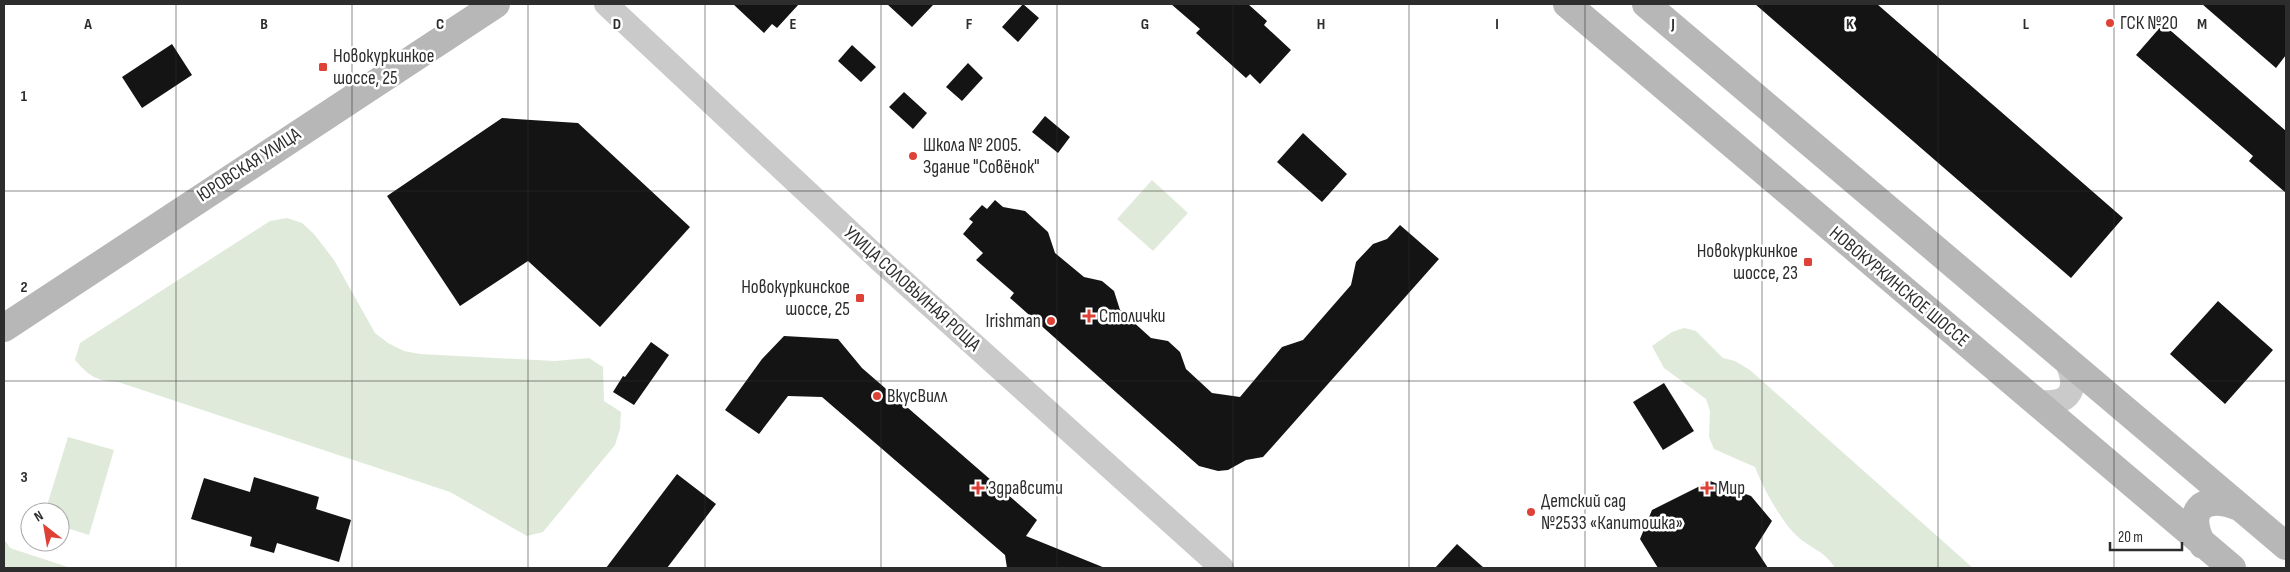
<svg xmlns="http://www.w3.org/2000/svg" width="2290" height="572" font-family="'Sofia Sans Condensed',sans-serif">
	<style>
		.green { fill: #e0eada }
		.building { fill: #141414 }
		.lines { fill: none; stroke-linecap: round; stroke-linejoin: round }
		.street { stroke: #cacaca; stroke-width: 24 }
		.secondary { stroke: #b7b7b7; stroke-width: 28 }
		.grid { fill: none; stroke: #2d2d2d; stroke-width: 1; stroke-opacity: 0.55 }
		.poi-dot { fill: #de4135; stroke: #fff; stroke-width: 2 }
		.labels { text-anchor: middle; dominant-baseline: central; stroke-width: 5; stroke-linejoin: round; paint-order: stroke }
		.poi-label { font-size: 19px; fill: #2d2d2d; stroke: #fff; text-anchor: start }
		.street-label { font-size: 19px; fill: #2d2d2d; stroke: #fff }
		.grid-label { font-size: 16px; text-anchor: middle; font-weight: bold; fill: #2d2d2d; stroke: #fff; stroke-width: 5; stroke-linejoin: round; paint-order: stroke }
	</style>
	<rect width="100%" height="100%" fill="#fff"/>
	<path class="green" d="M 1152,180 L 1188,213 L 1153,251 L 1117,219 Z
		M 287,218 L 302,223 L 314,234 L 334,260 L 375,333 L 388,343 L 404,351 L 420,354 L 555,361 L 589,358 L 603,367 L 604,401 L 621,412 L 620,429 L 615,445 L 543,532 L 527,536 L 450,492 L 118,382 C 96,381 89,376 75,360 L 80,343 L 270,221 Z
		M 1684,328 L 1696,331 L 1723,358 L 1735,361 L 1750,370 L 1973,568 L 1835,568 C 1825,551 1811,549 1797,536 C 1781,521 1763,488 1755,467 L 1714,449 L 1709,437 L 1710,411 L 1706,399 L 1664,368 L 1652,346 L 1672,332 Z
		M 68,437 L 114,450 L 89,535 L 60,526 L 60,512 L 45,512 Z
		M 4,539 L 10,548 L 71,568 L 4,568 Z"/>
	<path class="building" d="M 733,4 L 799,4 L 777,28 L 772,24 L 764,33 Z
		M 887,4 L 934,4 L 912,27 Z
		M 1023,4 L 1039,18 L 1018,42 L 1002,27 Z
		M 1171,4 L 1248,4 L 1267,21 L 1264,25 L 1291,50 L 1260,84 L 1250,74 L 1246,78 L 1196,33 L 1200,29 Z
		M 1755,4 L 1877,4 L 2123,218 L 2071,278 Z
		M 2202,4 L 2286,4 L 2286,55 L 2276,68 Z
		M 2163,24 L 2286,131 L 2286,193 L 2249,161 L 2253,156 L 2136,55 Z
		M 172,44 L 192,75 L 142,108 L 122,77 Z
		M 852,45 L 876,67 L 861,82 L 838,61 Z
		M 968,63 L 983,78 L 962,101 L 946,87 Z
		M 904,92 L 927,113 L 913,129 L 889,107 Z
		M 1045,116 L 1070,137 L 1058,153 L 1032,132 Z
		M 502,118 L 578,123 L 690,227 L 600,327 L 528,261 L 460,306 L 387,196 Z
		M 1303,133 L 1347,174 L 1322,202 L 1277,162 Z
		M 995,200 L 1003,207 L 1025,211 L 1048,232 L 1055,253 L 1084,277 L 1102,281 L 1114,291 L 1120,310 L 1151,338 L 1168,341 L 1180,352 L 1186,369 L 1212,393 L 1240,397 L 1282,347 L 1303,340 L 1351,285 L 1356,262 L 1373,244 L 1387,239 L 1400,225 L 1439,259 L 1263,457 L 1246,460 L 1228,470 L 1218,471 L 1199,466 L 1191,459 L 1010,298 L 1014,293 L 976,260 L 983,253 L 963,234 L 973,222 L 969,219 L 982,205 L 987,209 Z
		M 2218,301 L 2273,350 L 2225,404 L 2170,354 Z
		M 784,336 L 838,339 L 862,368 L 1037,520 L 1026,536 L 1105,568 L 1007,568 L 1005,555 L 822,397 L 788,396 L 759,434 L 725,410 L 762,359 Z
		M 651,342 L 669,355 L 634,405 L 613,392 L 623,376 L 625,377 Z
		M 1664,383 L 1694,431 L 1663,450 L 1633,402 Z
		M 677,474 L 716,504 L 667,568 L 606,568 Z
		M 254,477 L 319,497 L 316,509 L 351,520 L 339,562 L 277,543 L 274,553 L 250,546 L 252,537 L 191,519 L 204,478 L 250,492 Z
		M 1710,481 L 1751,496 L 1772,521 L 1755,548 L 1768,568 L 1658,568 L 1640,539 L 1652,510 Z
		M 1457,544 L 1484,568 L 1435,568 Z"/>
	<g class="lines">
		<path class="street" d="M 606,4 L 883,263 L 1222,568
			M 2034,401 C 2068,407 2081,392 2066,361"/>
		<path class="secondary" d="M 1567,4 L 2232,568
			M 1646,4 L 2286,546
			M 4,328 L 496,4
			M 2203,545 C 2184,512 2202,493 2236,506"/>
	</g>
	<path class="grid" d="M 176,4 L 176,568M 352,4 L 352,568M 528,4 L 528,568M 705,4 L 705,568M 881,4 L 881,568M 1057,4 L 1057,568M 1233,4 L 1233,568M 1409,4 L 1409,568M 1585,4 L 1585,568M 1762,4 L 1762,568M 1938,4 L 1938,568M 2114,4 L 2114,568M 4,191 L 2286,191M 4,381 L 2286,381"/>
	<g class="poi-dot">
		<circle cx="2110" cy="23" r="5"/>
		<rect x="318" y="62" width="10" height="10" rx="2.5"/>
		<circle cx="913" cy="156" r="5"/>
		<rect x="1803" y="257" width="10" height="10" rx="2.5"/>
		<rect x="855" y="293" width="10" height="10" rx="2.5"/>
		<path d="M1086.5 308.5h5v5h5v5h-5v5h-5v-5h-5v-5h5z"/>
		<circle cx="1051" cy="321" r="5"/>
		<circle cx="877" cy="396" r="5"/>
		<path d="M975.5 480.5h5v5h5v5h-5v5h-5v-5h-5v-5h5z"/>
		<path d="M1704.5 480.5h5v5h5v5h-5v5h-5v-5h-5v-5h5z"/>
		<circle cx="1531" cy="512" r="5"/>
	</g>
	<g class="labels">
		<g class="poi-label">
			<text x="2120" y="23">ГСК №20</text>
			<text x="333" y="56">Новокуркинкое<tspan x="333" dy="22">шоссе, 25</tspan></text>
			<text x="923" y="145">Школа № 2005.<tspan x="923" dy="22">Здание "Совёнок"</tspan></text>
			<text x="1798" y="251" text-anchor="end">Новокуркинкое<tspan x="1798" dy="22">шоссе, 23</tspan></text>
			<text x="850" y="287" text-anchor="end">Новокуркинское<tspan x="850" dy="22">шоссе, 25</tspan></text>
			<text x="1099" y="316">Столички</text>
			<text x="1041" y="321" text-anchor="end">Irishman</text>
			<text x="887" y="396">ВкусВилл</text>
			<text x="988" y="488">Здравсити</text>
			<text x="1718" y="488">Мир</text>
			<text x="1541" y="501">Детский сад<tspan x="1541" dy="22">№2533 «Капитошка»</tspan></text>
		</g>
		<g class="street-label">
			<text transform="translate(249 165) rotate(-33)">ЮРОВСКАЯ УЛИЦА</text>
			<text transform="translate(1899 287) rotate(40)">НОВОКУРКИНСКОЕ ШОССЕ</text>
			<text transform="translate(912 289) rotate(42)">УЛИЦА СОЛОВЬИНАЯ РОЩА</text>
		</g>
	</g>
	<g class="grid-label">
		<text x="88" y="29">A</text>
		<text x="264" y="29">B</text>
		<text x="440" y="29">C</text>
		<text x="617" y="29">D</text>
		<text x="793" y="29">E</text>
		<text x="969" y="29">F</text>
		<text x="1145" y="29">G</text>
		<text x="1321" y="29">H</text>
		<text x="1497" y="29">I</text>
		<text x="1673" y="29">J</text>
		<text x="1850" y="29">K</text>
		<text x="2026" y="29">L</text>
		<text x="2202" y="29">M</text>
		<text x="24" y="101">1</text>
		<text x="24" y="292">2</text>
		<text x="24" y="482">3</text>
	</g>
	<rect width="2290" height="572" fill="none" stroke="#2d2d2d" stroke-width="10"/>
	<g transform="translate(45 527) rotate(329)"><circle r="24" fill="#ffffff" stroke="#ababab"/>
	<path d="M0-4L9 19L0 12L-9 19Z" fill="#de4135"/>
	<text y="-8" font-size="14" font-weight="bold" text-anchor="middle" fill="#2d2d2d">N</text>
	</g>
	<path d="M2110 542v8h72v-8" fill="none" stroke="#2d2d2d" stroke-width="2.5"/>
	<text x="2118" y="542" font-size="15" fill="#2d2d2d" stroke="#ffffff" stroke-width="4" paint-order="stroke">20 m</text>
</svg>
